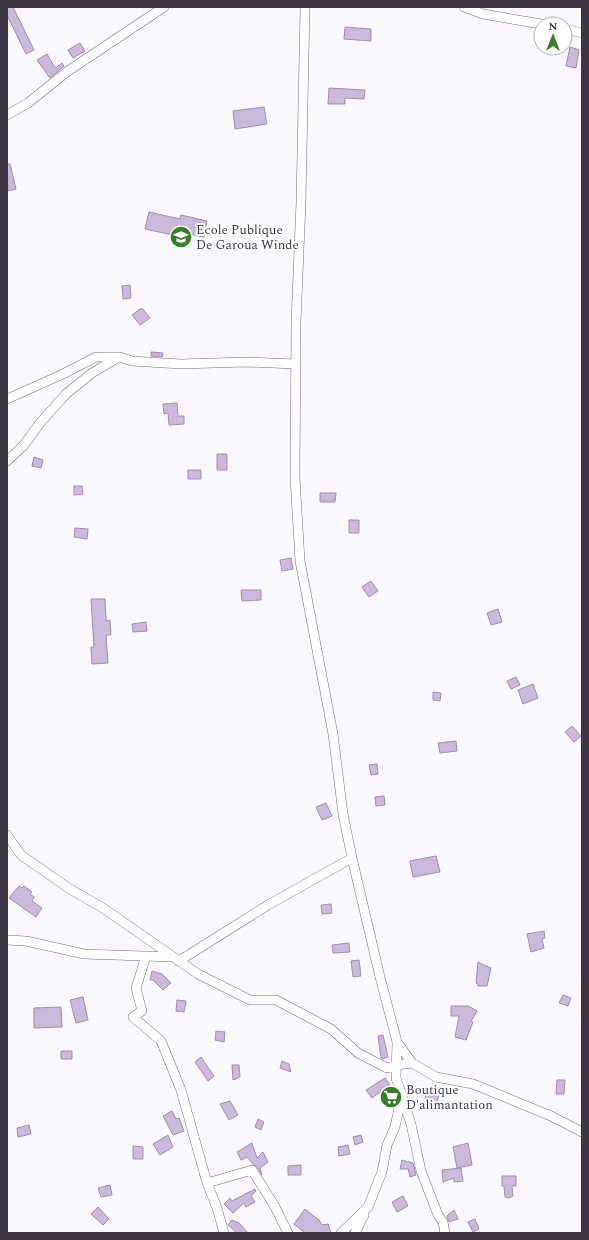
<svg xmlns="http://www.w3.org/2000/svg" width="589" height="1240" font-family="Spectral,serif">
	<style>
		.building { fill: #c9bad9; stroke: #9d8fad }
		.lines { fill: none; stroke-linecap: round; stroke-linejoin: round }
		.minor-casing { stroke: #786a86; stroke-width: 10 }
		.minor { stroke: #fff; stroke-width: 9 }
		.labels { text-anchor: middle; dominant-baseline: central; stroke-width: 3.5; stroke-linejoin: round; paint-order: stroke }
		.poi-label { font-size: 13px; fill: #3c3643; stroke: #fff; text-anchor: start }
	</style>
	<rect width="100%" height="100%" fill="#faf7fd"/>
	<path class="building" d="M 7,7 L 13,7 L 34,50 L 26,54 L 7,15 Z
		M 345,27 L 371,29 L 371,41 L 344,39 Z
		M 80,43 L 85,51 L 73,58 L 68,50 Z
		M 570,47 L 579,50 L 576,68 L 566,66 Z
		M 47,54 L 55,68 L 62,63 L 64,66 L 50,78 L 37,60 Z
		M 329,88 L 365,90 L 364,99 L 345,98 L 345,104 L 328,104 Z
		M 264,107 L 267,124 L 235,129 L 233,111 Z
		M 7,164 L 10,164 L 16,189 L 8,191 Z
		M 149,212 L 180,219 L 181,215 L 207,221 L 204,237 L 174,231 L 173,235 L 145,229 Z
		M 130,285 L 131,298 L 123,299 L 122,286 Z
		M 140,309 L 143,309 L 150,318 L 140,325 L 132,315 Z
		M 151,352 L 163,353 L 162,357 L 151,356 Z
		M 177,403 L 178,416 L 184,416 L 184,424 L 169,425 L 168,413 L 164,414 L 163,404 Z
		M 217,454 L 227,454 L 227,470 L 217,470 Z
		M 34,457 L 43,460 L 41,468 L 32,466 Z
		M 188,470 L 201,470 L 201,479 L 188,479 Z
		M 74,486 L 82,486 L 83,494 L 74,495 Z
		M 320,493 L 336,493 L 335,502 L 320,502 Z
		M 349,520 L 359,520 L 359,533 L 349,533 Z
		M 75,528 L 88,529 L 87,539 L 74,537 Z
		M 291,558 L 293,569 L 282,571 L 280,560 Z
		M 371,581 L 378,591 L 369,597 L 362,587 Z
		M 241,590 L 261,590 L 261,600 L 242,601 Z
		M 91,599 L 105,599 L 106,621 L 110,620 L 111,635 L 106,635 L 108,663 L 92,664 L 91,647 L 94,647 Z
		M 498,609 L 502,622 L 491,625 L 487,613 Z
		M 146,622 L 147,631 L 133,632 L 132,624 Z
		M 516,677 L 520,685 L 511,689 L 507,681 Z
		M 533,684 L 538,698 L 523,704 L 518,690 Z
		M 433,692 L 441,693 L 440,701 L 433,700 Z
		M 572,726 L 581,736 L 574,742 L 565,732 Z
		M 456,741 L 457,751 L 440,753 L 438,743 Z
		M 377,764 L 378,774 L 371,775 L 369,765 Z
		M 384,796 L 385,805 L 376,806 L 375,797 Z
		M 326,803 L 332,816 L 322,820 L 316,807 Z
		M 436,856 L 440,872 L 413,877 L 410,861 Z
		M 19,886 L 22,888 L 24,886 L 32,892 L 30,894 L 34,897 L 32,901 L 42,908 L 36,917 L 9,898 Z
		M 331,904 L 332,913 L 322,914 L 321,905 Z
		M 544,931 L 545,938 L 542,939 L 544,948 L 531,952 L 527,934 Z
		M 349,943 L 350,952 L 333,953 L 332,945 Z
		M 359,960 L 361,976 L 353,977 L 351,961 Z
		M 478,962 L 486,966 L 491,968 L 487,986 L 478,986 L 478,984 L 476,983 Z
		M 152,971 L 162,974 L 171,983 L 163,990 L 153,980 L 150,980 Z
		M 563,995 L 571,998 L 568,1006 L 559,1003 Z
		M 83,997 L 88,1020 L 76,1023 L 70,1000 Z
		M 177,1000 L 186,1001 L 184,1012 L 176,1011 Z
		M 451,1006 L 468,1006 L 477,1011 L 471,1021 L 473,1022 L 466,1040 L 455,1037 L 459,1016 L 451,1016 Z
		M 61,1007 L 62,1027 L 34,1028 L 34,1008 Z
		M 216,1031 L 225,1032 L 224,1042 L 215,1040 Z
		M 383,1035 L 388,1057 L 382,1059 L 381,1058 L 378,1036 Z
		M 61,1051 L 72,1051 L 72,1059 L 61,1059 Z
		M 201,1057 L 214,1076 L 208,1081 L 195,1062 Z
		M 282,1061 L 289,1064 L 291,1072 L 280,1068 Z
		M 232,1065 L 239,1065 L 240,1077 L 233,1080 Z
		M 385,1078 L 390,1085 L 372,1098 L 366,1090 Z
		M 557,1080 L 565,1080 L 564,1094 L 556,1094 Z
		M 427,1087 L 440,1089 L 436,1108 L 424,1106 Z
		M 230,1101 L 238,1115 L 229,1120 L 220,1104 Z
		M 172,1111 L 176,1119 L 179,1118 L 184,1131 L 173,1135 L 163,1116 Z
		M 258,1119 L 264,1122 L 261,1130 L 255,1127 Z
		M 29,1125 L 31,1134 L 18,1137 L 17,1128 Z
		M 168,1135 L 173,1147 L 160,1155 L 153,1144 Z
		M 361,1135 L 363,1142 L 355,1145 L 353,1137 Z
		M 252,1143 L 257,1158 L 263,1152 L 268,1162 L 260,1168 L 262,1175 L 257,1167 L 253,1164 L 247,1157 L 241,1160 L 237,1152 Z
		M 468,1143 L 472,1165 L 457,1168 L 453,1147 Z
		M 348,1145 L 350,1154 L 339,1156 L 338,1147 Z
		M 133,1146 L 143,1147 L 143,1159 L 133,1159 Z
		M 402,1160 L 413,1163 L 416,1175 L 410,1177 L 408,1169 L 400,1169 Z
		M 301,1165 L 301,1175 L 288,1175 L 288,1166 Z
		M 461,1168 L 463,1181 L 454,1182 L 454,1178 L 443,1182 L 442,1170 Z
		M 502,1176 L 516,1176 L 516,1186 L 512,1186 L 513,1196 L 509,1198 L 505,1197 L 504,1186 L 502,1186 Z
		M 110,1185 L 112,1195 L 101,1197 L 98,1188 Z
		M 255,1189 L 256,1191 L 251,1196 L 255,1202 L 246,1207 L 244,1203 L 233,1213 L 224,1204 L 230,1198 L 232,1201 Z
		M 403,1196 L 408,1206 L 397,1212 L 392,1202 Z
		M 98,1207 L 109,1219 L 103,1225 L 91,1214 Z
		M 305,1209 L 319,1220 L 322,1225 L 328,1224 L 331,1233 L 305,1233 L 294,1224 Z
		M 454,1210 L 458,1219 L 449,1222 L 447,1216 Z
		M 475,1219 L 479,1229 L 473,1232 L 468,1222 Z
		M 232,1220 L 239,1223 L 248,1233 L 235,1233 L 235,1231 L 228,1225 Z"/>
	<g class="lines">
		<g class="minor-casing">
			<path id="minor" d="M 305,7 L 301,202 L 296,322 L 295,478 L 300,561 L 333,734 L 343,814 L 352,858 L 380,977 L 397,1042 L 412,1063 L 436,1077 L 473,1084 L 551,1116 L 582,1132
				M 464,7 L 483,14 L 541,24
				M 565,29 L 582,33
				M 7,115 L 28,103 L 68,71 L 164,7
				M 7,399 L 63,374 L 96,357 L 120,357 L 132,361 L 181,364 L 246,362 L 296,364
				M 7,461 L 24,445 L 40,423 L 66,394 L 92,373 L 119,357
				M 7,835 L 21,855 L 70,889 L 103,908 L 198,974 L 250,1000 L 276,1000 L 331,1029 L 358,1053 L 387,1068 L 396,1065 L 412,1063
				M 7,940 L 26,941 L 84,954 L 173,957
				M 146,956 L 136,988 L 142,1011 L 133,1017 L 161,1041 L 181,1090 L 207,1183 L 252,1170 L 274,1205 L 288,1233
				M 179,961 L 268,905 L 352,858
				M 397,1042 L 396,1078 L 411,1124 L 421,1171 L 438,1215 L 443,1222 L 445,1233
				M 207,1183 L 217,1208 L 224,1233
				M 341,1233 L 368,1207 L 382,1172 L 387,1145 L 395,1127 L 401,1098
				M 355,1233 L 364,1215"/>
		</g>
		<use href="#minor" class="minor"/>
	</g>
	<defs>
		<g id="school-disc" transform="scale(1.15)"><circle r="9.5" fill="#377f24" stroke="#fff"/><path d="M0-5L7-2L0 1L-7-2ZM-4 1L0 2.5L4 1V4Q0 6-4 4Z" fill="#fff"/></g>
		<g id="supermarket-disc" transform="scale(1.15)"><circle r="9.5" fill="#377f24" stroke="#fff"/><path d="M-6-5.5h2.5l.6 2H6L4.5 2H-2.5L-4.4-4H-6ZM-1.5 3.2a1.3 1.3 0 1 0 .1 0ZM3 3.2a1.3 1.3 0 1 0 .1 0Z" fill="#fff"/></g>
	</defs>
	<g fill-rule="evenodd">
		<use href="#school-disc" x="181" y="237"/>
		<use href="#supermarket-disc" x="391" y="1097"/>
	</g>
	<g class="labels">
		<g class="poi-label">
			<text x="196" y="230">Ecole Publique<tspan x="196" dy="15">De Garoua Winde</tspan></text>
			<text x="406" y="1090">Boutique<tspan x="406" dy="15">D'alimantation</tspan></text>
		</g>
	</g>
	<rect width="589" height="1240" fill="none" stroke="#3c3643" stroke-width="16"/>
	<g transform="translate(553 36)"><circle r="19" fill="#ffffff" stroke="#b1afb4"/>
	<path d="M0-3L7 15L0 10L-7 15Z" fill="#377f24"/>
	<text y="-6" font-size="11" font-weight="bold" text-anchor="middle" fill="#3c3643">N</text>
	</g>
</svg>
